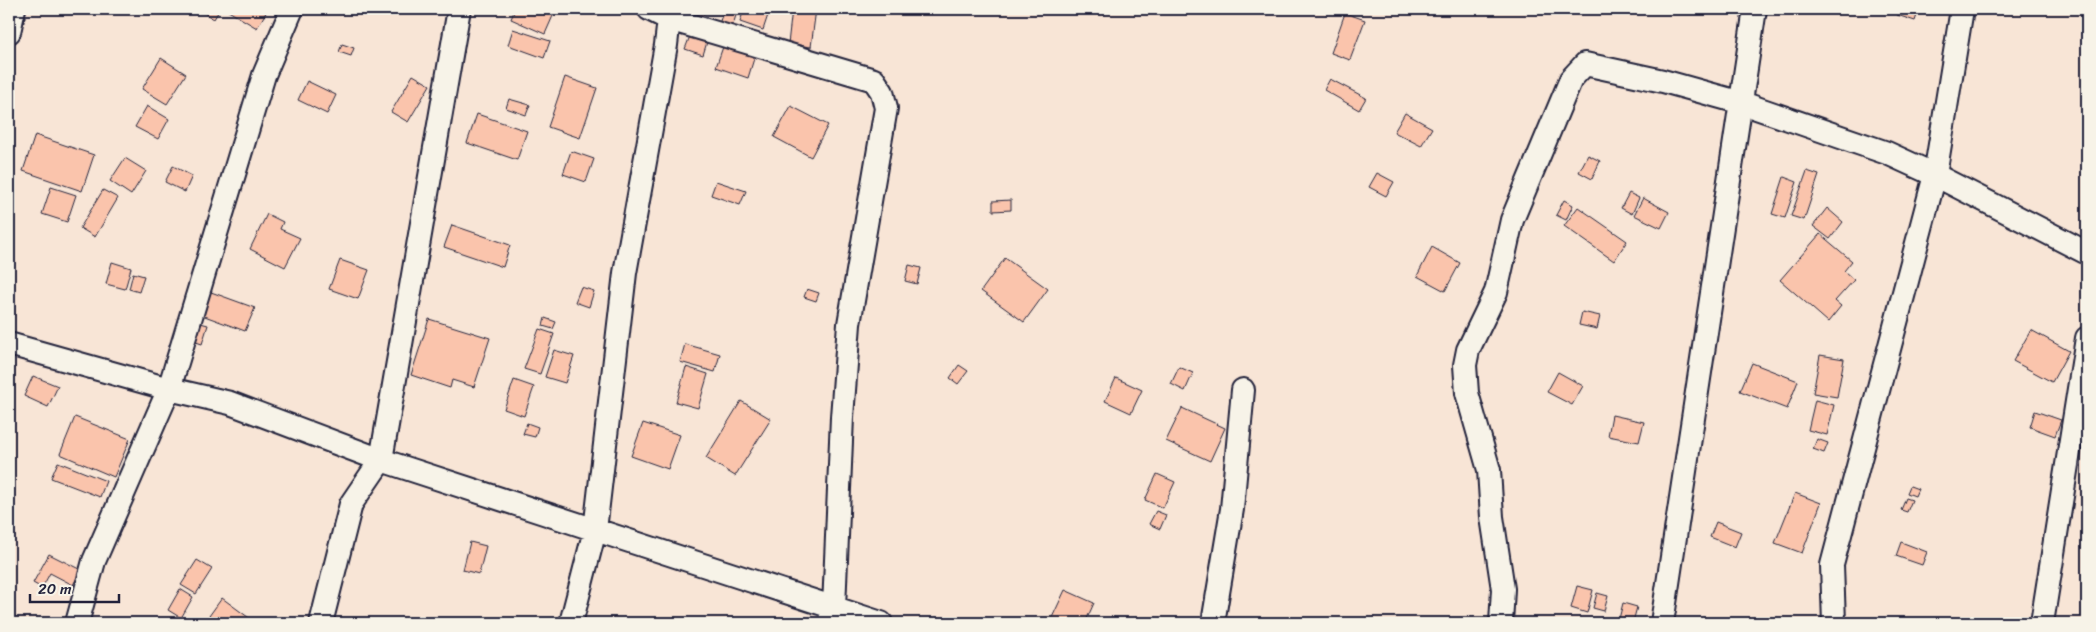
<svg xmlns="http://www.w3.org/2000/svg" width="2096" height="632" font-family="Sriracha,sans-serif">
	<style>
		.building { fill: #fac4ac; stroke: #22223b }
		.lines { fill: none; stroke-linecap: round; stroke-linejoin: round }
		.street-casing { stroke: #22223b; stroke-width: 26 }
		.street { stroke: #f7f3e8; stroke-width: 22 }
	</style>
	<rect width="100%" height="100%" fill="#f8e5d6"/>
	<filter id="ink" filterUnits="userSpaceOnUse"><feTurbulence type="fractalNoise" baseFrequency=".02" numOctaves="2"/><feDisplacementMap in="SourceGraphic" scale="10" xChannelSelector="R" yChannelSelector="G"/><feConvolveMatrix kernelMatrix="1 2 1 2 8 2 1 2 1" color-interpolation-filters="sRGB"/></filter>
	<g filter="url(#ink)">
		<path class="building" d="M 197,9 L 220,9 L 214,19 Z
			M 225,9 L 268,9 L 257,28 Z
			M 515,9 L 556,9 L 545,34 L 511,19 Z
			M 692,9 L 705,9 L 703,19 L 691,17 Z
			M 724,9 L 738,9 L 732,28 L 719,24 Z
			M 744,9 L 770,9 L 763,30 L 740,22 Z
			M 792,9 L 816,9 L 811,47 L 788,44 Z
			M 1899,9 L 1919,9 L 1915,21 L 1897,15 Z
			M 1345,13 L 1365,20 L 1350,60 L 1331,53 Z
			M 513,29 L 550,41 L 544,58 L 508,45 Z
			M 690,36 L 707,42 L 703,55 L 685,49 Z
			M 725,41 L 756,52 L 748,78 L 716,67 Z
			M 342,44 L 354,48 L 351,56 L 339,52 Z
			M 161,58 L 186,74 L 167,104 L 142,89 Z
			M 413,75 L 430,85 L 408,122 L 391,112 Z
			M 565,77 L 597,88 L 580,138 L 548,127 Z
			M 1330,79 L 1366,98 L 1359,110 L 1324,90 Z
			M 307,81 L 336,95 L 327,114 L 298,100 Z
			M 509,99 L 530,105 L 526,115 L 506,108 Z
			M 147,106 L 169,119 L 158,139 L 135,127 Z
			M 791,106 L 828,125 L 811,157 L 774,137 Z
			M 1405,113 L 1432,128 L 1421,146 L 1394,132 Z
			M 477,114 L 527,131 L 517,160 L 467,143 Z
			M 35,135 L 94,155 L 82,191 L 23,171 Z
			M 571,151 L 594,159 L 586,182 L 563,174 Z
			M 1588,155 L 1600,161 L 1592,179 L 1579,172 Z
			M 125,158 L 146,171 L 131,195 L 110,181 Z
			M 173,166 L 192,176 L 185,192 L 165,182 Z
			M 1807,171 L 1819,175 L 1804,220 L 1791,216 Z
			M 1377,173 L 1394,182 L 1386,196 L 1369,187 Z
			M 1784,177 L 1797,182 L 1785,218 L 1772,214 Z
			M 716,181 L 746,191 L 740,205 L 711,195 Z
			M 51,187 L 76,195 L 67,222 L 42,214 Z
			M 103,190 L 118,198 L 95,237 L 80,228 Z
			M 1629,193 L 1639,198 L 1632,214 L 1621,208 Z
			M 1643,198 L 1669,212 L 1661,228 L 1634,215 Z
			M 1011,200 L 1011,210 L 993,211 L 993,201 Z
			M 1564,200 L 1573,205 L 1566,220 L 1556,215 Z
			M 1578,207 L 1627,241 L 1614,261 L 1564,226 Z
			M 1827,208 L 1843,222 L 1830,239 L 1813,226 Z
			M 267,214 L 283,222 L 280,229 L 300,238 L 285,267 L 250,249 Z
			M 452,225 L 510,245 L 503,267 L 444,247 Z
			M 1820,234 L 1852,261 L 1844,271 L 1854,280 L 1835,301 L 1841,306 L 1828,322 L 1780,280 Z
			M 1432,247 L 1460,263 L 1445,291 L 1417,276 Z
			M 1005,258 L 1048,289 L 1024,322 L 981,291 Z
			M 340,260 L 369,270 L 358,299 L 329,289 Z
			M 112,262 L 131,268 L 125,289 L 106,284 Z
			M 909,265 L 921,268 L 917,284 L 905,281 Z
			M 133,273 L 144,276 L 139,292 L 129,289 Z
			M 581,287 L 594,291 L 589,307 L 575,302 Z
			M 807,289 L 819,293 L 816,301 L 804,297 Z
			M 211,292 L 255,308 L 245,331 L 202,315 Z
			M 1582,312 L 1600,316 L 1597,329 L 1579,325 Z
			M 545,318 L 556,322 L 553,329 L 543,326 Z
			M 429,319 L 490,338 L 474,387 L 452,380 L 450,388 L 411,375 Z
			M 193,321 L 208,325 L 202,344 L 187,339 Z
			M 539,329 L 554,334 L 540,374 L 524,369 Z
			M 2031,330 L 2069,351 L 2052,382 L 2013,361 Z
			M 685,344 L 720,354 L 715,372 L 680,362 Z
			M 554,350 L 574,356 L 565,383 L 545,377 Z
			M 1820,355 L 1844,359 L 1837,397 L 1813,393 Z
			M 1752,363 L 1798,381 L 1787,409 L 1740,391 Z
			M 959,365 L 968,371 L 958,384 L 950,378 Z
			M 686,367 L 708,374 L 698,408 L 676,402 Z
			M 1179,367 L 1193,373 L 1185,391 L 1171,384 Z
			M 1558,372 L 1583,386 L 1572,405 L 1547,392 Z
			M 33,376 L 58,386 L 48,407 L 24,396 Z
			M 1116,378 L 1142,390 L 1131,413 L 1105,401 Z
			M 514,380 L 534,387 L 524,416 L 504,409 Z
			M 1815,400 L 1834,405 L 1827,435 L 1808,430 Z
			M 741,401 L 771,419 L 735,476 L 706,458 Z
			M 1182,408 L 1225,428 L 1210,461 L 1166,441 Z
			M 2035,411 L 2061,420 L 2055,436 L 2030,427 Z
			M 1612,415 L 1644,422 L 1639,442 L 1608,436 Z
			M 75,417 L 130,439 L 114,477 L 60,454 Z
			M 527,423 L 538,427 L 535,437 L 523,434 Z
			M 643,423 L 680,435 L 668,469 L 631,456 Z
			M 1817,439 L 1828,443 L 1824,453 L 1813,449 Z
			M 58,462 L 106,481 L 100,497 L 51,478 Z
			M 1157,474 L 1175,482 L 1163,508 L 1145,500 Z
			M 1910,486 L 1918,489 L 1915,496 L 1907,493 Z
			M 1795,493 L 1821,503 L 1802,553 L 1775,543 Z
			M 1906,498 L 1912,500 L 1907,512 L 1901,510 Z
			M 1156,511 L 1166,515 L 1160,529 L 1149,524 Z
			M 1716,522 L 1741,532 L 1735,547 L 1710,537 Z
			M 470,542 L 486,546 L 479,574 L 463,570 Z
			M 1901,542 L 1927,552 L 1922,565 L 1896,556 Z
			M 49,554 L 81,570 L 73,585 L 50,573 L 42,588 L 33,583 Z
			M 197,560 L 212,569 L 196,594 L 181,585 Z
			M 1577,586 L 1593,590 L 1587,613 L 1571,608 Z
			M 180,589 L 193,597 L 181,618 L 168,610 Z
			M 1065,590 L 1094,603 L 1085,623 L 1050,622 Z
			M 1597,593 L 1608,596 L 1604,611 L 1593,608 Z
			M 222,598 L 256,623 L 204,623 Z
			M 1623,603 L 1637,607 L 1633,622 L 1619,619 Z"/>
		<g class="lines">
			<g class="street-casing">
				<path id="street" d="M 649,9 L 669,19 L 874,80 L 882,92 L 886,108 L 849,324 L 842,417 L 834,608 L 829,623
					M 9,32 L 14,9
					M 9,344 L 169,389 L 230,403 L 381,460 L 881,623
					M 77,623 L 94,561 L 169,389 L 264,75 L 292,9
					M 321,623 L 351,504 L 381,460 L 459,9
					M 571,623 L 595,530 L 625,273 L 666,45 L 669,19
					M 1213,623 L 1232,509 L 1243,390
					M 1501,623 L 1503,589 L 1492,517 L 1489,470 L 1467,393 L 1465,365 L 1468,350 L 1496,292 L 1512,220 L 1571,79 L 1585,64 L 1663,81 L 1742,103 L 1887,153 L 1935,175 L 2087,253
					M 1662,623 L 1755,9
					M 1834,623 L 1832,565 L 1935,175 L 1962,9
					M 2042,623 L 2087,338"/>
			</g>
			<use href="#street" class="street"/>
		</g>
	</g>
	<rect width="2096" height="632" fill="none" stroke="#f7f3e8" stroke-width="30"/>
	<rect x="15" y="15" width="2066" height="602" fill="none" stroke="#22223b" stroke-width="2" filter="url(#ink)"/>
	<path d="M30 594v8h89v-8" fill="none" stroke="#22223b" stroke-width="2.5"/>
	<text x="38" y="594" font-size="15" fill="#22223b" stroke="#f7f3e8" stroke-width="4" paint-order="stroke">20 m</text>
</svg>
